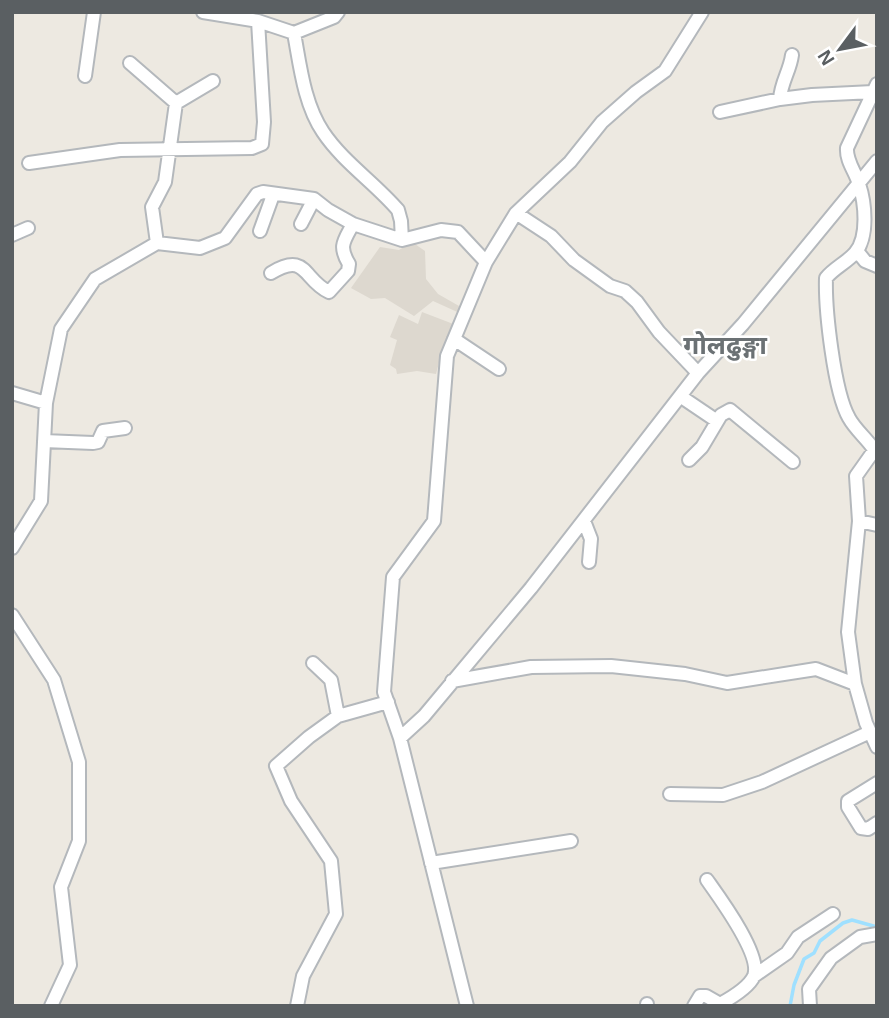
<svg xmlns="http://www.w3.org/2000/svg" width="889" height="1018" font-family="Helvetica,'Noto Sans Devanagari',sans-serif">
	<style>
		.education { fill: #ddd8cf }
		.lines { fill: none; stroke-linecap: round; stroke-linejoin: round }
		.stream { stroke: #9fe0ff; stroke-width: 3.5 }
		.minor-casing { stroke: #b4b8bc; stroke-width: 16 }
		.minor { stroke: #fff; stroke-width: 12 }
		.labels { text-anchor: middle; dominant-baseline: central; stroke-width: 5; stroke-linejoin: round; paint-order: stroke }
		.district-label { font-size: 26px; font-weight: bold; fill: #6b7174; stroke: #fff }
	</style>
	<rect width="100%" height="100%" fill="#ede9e1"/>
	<path class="education" d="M 412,242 L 425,251 L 426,279 L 438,294 L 466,310 L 464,315 L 433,301 L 414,316 L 385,298 L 371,299 L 351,288 L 380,247 L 399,250 Z
		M 422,312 L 456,325 L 446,347 L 443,347 L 436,374 L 417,371 L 397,374 L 396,369 L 390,365 L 397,340 L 390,337 L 399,315 L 418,324 Z"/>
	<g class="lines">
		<path class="stream" d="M 790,1006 L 794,985 L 804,959 L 814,953 L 820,941 L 843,923 L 852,920 L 877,927"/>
		<g class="minor-casing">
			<path id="minor" d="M 203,12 L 258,21 L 294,33 L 334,17 L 338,12
				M 294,33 C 300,65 304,104 323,132 C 343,162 375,183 398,210 L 401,221 L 402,240
				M 85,76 L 94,12
				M 877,84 L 847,148 C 846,161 855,171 859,184 C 865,202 869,237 855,253 C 846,263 834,268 826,278 C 825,309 834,392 849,418 C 855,429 865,437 873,448 L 873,452 L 856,476 L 859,521 L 848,632 L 855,684 L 866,723 L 877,747
				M 780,99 C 781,82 790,71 792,55
				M 176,103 L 213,81
				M 720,112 L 780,99 L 812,95 L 873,92
				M 29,163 L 120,150 L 252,148 L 262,144 L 264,122 L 258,21
				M 516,213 L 551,236 L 574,260 L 610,286 L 625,291 L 637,302 L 659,332 L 698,373
				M 301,224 L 314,199
				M 260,231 L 273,195
				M 12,235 L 28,228
				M 157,243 L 200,248 L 225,238 L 257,194 L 263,192 L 314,199 L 328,210 L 353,224 L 402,240 L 441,230 L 458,232 L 486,262
				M 857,251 L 865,261 L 877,266
				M 271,273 C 307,251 303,280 329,292 L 348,271 L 349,264 C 338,246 344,241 353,224
				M 454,339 L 499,369
				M 12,393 L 46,403
				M 680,396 L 717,421
				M 44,441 L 93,443 L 98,442 L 103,431 L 125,428
				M 689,460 L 702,447 L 721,415 L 730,410 L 793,462
				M 584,521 L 591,539 L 589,562
				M 859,521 L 877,525
				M 12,548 L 41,501 L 46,403 L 61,329 L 95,279 L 157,243 L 152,207 L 165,182 L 176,103 L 130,63
				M 12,615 L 54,680 L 79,762 L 79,841 L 61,887 L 70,965 L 51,1006
				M 313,663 L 331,680 L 338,716
				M 452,681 L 531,667 L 611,666 L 685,674 L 727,683 L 816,669 L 855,684
				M 400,738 L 424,716 L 531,588 L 698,373 L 743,324 L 877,161
				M 877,783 L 848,801 L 848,807 L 861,828 L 868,829 L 877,823
				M 670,794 L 723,795 L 762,782 L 870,732
				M 431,863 L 571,841
				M 754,976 L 787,953 L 798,937 L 833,914
				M 297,1006 L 303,976 L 336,914 L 331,861 L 291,801 L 276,766 L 309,737 L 338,716 L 388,702
				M 467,1006 L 400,738 L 384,692 L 393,577 L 434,521 L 447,356 L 486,262 L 516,213 L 570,162 L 602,122 L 636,92 L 665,71 L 702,12
				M 647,1006 L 647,1004
				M 694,1006 L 700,996 L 706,996 L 720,1004 C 731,998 749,987 754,976 C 762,955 719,897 707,880
				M 810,1006 L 809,989 L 831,958 L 860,937 L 877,934"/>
		</g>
		<use href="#minor" class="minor"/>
	</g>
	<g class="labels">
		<g class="district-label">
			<text x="725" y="345">गोलढुङ्गा</text>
		</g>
	</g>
	<rect width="889" height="1018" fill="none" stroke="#5a5f62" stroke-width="28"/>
	<g transform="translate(840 49) rotate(238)" stroke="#ffffff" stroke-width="5" paint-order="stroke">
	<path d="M0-5L12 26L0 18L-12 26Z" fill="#5a5f62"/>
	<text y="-10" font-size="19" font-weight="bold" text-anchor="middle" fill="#5a5f62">N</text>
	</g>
</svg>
